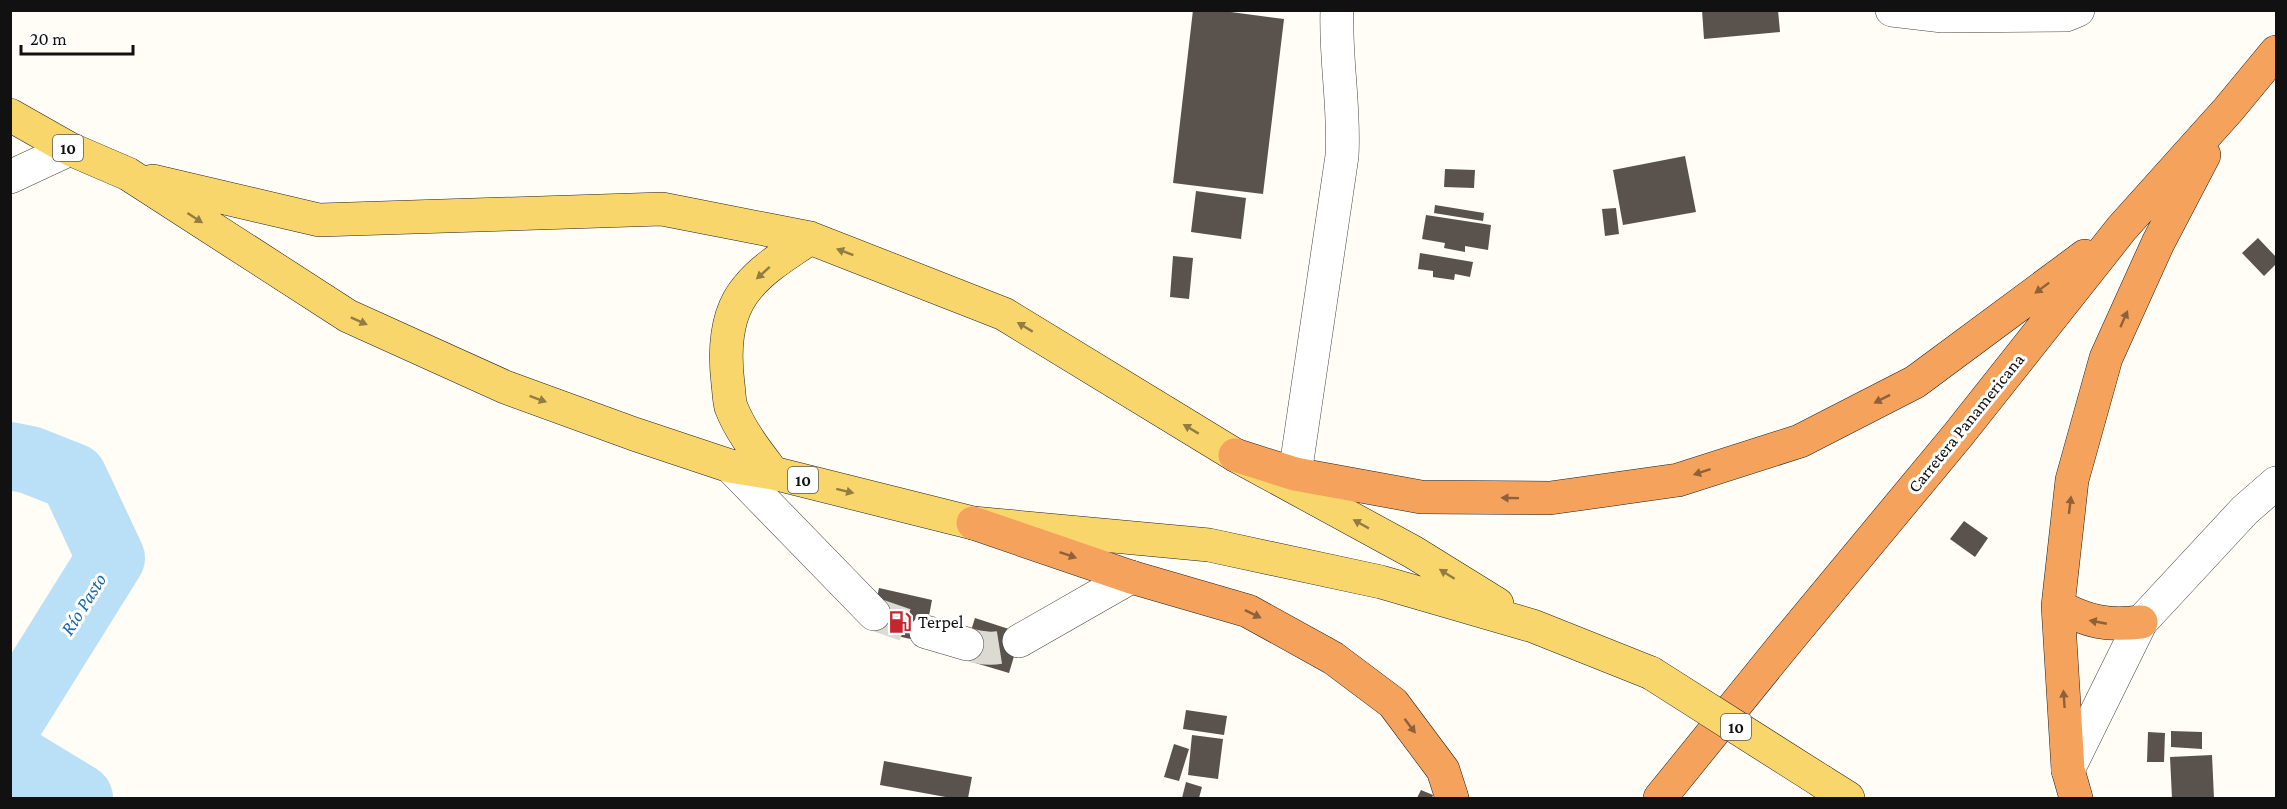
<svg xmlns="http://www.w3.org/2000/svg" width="2287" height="809" font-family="'Crimson Pro',serif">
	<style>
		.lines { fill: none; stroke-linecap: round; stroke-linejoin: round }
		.river { stroke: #b9e0f7; stroke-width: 68 }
		.building { fill: #5a524d }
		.minor-tunnel { stroke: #dbdad3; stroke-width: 33; stroke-dasharray: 33 16; stroke-linecap: butt }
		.minor-casing { stroke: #444; stroke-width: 34 }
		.major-casing { stroke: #222; stroke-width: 34 }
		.highway-casing { stroke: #222; stroke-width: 34 }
		.minor { stroke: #fff; stroke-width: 33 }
		.major { stroke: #f9d66b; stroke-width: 33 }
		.highway { stroke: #f5a25d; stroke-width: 33 }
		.major-bridge-casing { stroke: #222; stroke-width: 34; stroke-linecap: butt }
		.major-bridge { stroke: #f9d66b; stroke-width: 33 }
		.oneway { fill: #917d42 }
		.oneway2 { fill: #8e613b }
		.labels { text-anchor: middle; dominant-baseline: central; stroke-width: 6; stroke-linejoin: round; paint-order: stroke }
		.shield { fill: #fff; stroke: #585858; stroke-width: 1.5 }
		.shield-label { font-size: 16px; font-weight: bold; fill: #111 }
		.street-label { font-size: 18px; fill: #111; stroke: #fff }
		.poi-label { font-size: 18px; fill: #111; stroke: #fff; text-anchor: start }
		.water-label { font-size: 20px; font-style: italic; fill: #1768a6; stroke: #fff }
	</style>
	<rect width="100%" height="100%" fill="#fffdf5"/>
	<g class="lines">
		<path class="river" d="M 10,456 L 30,460 L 73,477 L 111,558 L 10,720
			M 10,756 L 79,798"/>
	</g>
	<path class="building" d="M 1193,10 L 1216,10 L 1284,19 L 1263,194 L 1173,183 Z
		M 1702,10 L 1778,10 L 1780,32 L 1704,39 Z
		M 1685,156 L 1696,212 L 1623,225 L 1613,170 Z
		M 1445,169 L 1475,170 L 1474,188 L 1444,187 Z
		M 1196,191 L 1246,198 L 1241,239 L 1191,232 Z
		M 1435,205 L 1484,213 L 1483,221 L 1434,213 Z
		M 1616,208 L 1619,234 L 1605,236 L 1602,209 Z
		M 1426,215 L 1491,225 L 1488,250 L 1465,246 L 1465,252 L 1444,248 L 1445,243 L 1422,239 Z
		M 2258,238 L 2276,257 L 2276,264 L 2264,276 L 2242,253 Z
		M 1420,253 L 1473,262 L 1470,277 L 1455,274 L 1454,280 L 1433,277 L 1433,271 L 1418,269 Z
		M 1173,256 L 1193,258 L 1189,299 L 1170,297 Z
		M 1964,521 L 1988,538 L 1975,557 L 1950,539 Z
		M 879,588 L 932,600 L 924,642 L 870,630 Z
		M 975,618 L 1021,633 L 1009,673 L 962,659 Z
		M 1186,710 L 1227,716 L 1224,735 L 1183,729 Z
		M 2171,731 L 2202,732 L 2202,749 L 2171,747 Z
		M 2148,732 L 2165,733 L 2164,762 L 2147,762 Z
		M 1192,735 L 1223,739 L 1218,779 L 1188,775 Z
		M 1174,744 L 1189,749 L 1179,781 L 1164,777 Z
		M 2212,755 L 2214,798 L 2172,798 L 2170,757 Z
		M 884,761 L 972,777 L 968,798 L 951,798 L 880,785 Z
		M 1186,782 L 1202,787 L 1199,798 L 1182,798 Z
		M 1421,790 L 1433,795 L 1432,798 L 1417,798 Z"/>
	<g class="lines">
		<path class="minor-tunnel" d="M 874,614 L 926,632
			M 967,644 C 985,650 1001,650 1019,641"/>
		<g class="minor-casing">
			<path id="minor" d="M 1892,10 L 1943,16 L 2066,15 L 2078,10
				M 10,177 L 70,149
				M 730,466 L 874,614
				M 1295,474 L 1342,156 C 1345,107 1335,59 1337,10
				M 926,632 L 967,644
				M 1019,641 L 1131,577
				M 2068,770 L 2141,622 L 2245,510 L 2276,483"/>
		</g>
		<g class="major-casing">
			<path id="major" d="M 10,115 L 70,149 L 128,174 L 348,316 L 505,387 L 634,434 L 730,466 L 773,473 L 973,523 L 1209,545 L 1381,582 L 1533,626 L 1651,673
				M 153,181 L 319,220 L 662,209 L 810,238 L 1004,314 L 1235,455 L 1413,552 L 1497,604
				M 773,473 C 757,452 741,432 731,407 C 729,400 729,391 728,384 C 724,351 725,313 748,287 C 764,267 789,253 810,238
				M 1821,781 L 1848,798"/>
		</g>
		<g class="highway-casing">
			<path id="highway" d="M 1235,455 L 1295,474 L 1421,497 L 1550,498 L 1678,480 L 1800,441 L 1915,382 L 2085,256
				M 973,523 L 1131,577 L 1248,611 L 1333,658 L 1393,703 L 1443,770 L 1452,798
				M 2058,606 C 2088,622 2107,626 2141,622
				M 1660,798 L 1788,640 L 1958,435 L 2122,228 L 2228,110 L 2276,52
				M 2076,798 L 2068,770 L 2058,606 L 2072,480 L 2106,358 L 2158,243 L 2204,155"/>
		</g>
		<use href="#minor" class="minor"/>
		<use href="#major" class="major"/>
		<use href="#highway" class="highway"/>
		<g class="major-bridge-casing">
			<path id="major-bridge" d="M 1651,673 L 1821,781"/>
		</g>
		<use href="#major-bridge" class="major-bridge"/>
	</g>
	<defs><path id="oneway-solid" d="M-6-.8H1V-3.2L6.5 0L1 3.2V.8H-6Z" transform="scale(1.5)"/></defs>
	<g class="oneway">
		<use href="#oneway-solid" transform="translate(195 218) rotate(33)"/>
		<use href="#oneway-solid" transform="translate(845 252) rotate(-159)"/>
		<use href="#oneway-solid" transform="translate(763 273) rotate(138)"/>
		<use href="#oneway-solid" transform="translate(359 321) rotate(24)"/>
		<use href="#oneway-solid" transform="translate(1025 327) rotate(-149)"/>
		<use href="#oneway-solid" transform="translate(538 399) rotate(20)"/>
		<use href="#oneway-solid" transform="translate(1191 429) rotate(-149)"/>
		<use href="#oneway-solid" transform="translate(845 491) rotate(14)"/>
		<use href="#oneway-solid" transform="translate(1361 524) rotate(-151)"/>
		<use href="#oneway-solid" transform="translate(1447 574) rotate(-148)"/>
	</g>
	<g class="oneway2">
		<use href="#oneway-solid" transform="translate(2042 288) rotate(143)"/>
		<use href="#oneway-solid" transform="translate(2124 319) rotate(-66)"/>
		<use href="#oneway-solid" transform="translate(1882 399) rotate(153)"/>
		<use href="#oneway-solid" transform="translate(1702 472) rotate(162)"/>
		<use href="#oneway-solid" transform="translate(1510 498) rotate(-179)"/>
		<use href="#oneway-solid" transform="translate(2070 505) rotate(-83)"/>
		<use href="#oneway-solid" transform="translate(1068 555) rotate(19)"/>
		<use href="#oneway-solid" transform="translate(1253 614) rotate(26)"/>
		<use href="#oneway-solid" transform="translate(2098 622) rotate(-169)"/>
		<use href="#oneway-solid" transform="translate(2064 699) rotate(-94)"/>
		<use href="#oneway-solid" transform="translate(1410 726) rotate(53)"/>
	</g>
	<defs>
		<g id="fuel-bare" transform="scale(1.8)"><path d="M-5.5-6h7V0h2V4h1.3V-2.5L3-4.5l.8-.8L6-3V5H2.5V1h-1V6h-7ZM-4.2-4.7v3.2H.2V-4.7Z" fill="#c4262e" stroke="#fff" stroke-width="2.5" paint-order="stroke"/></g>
	</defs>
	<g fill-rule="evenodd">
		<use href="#fuel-bare" x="900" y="622"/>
	</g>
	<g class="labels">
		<g class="shield">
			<rect x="53" y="135" width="30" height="26" rx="4.5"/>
			<rect x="788" y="467" width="30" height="26" rx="4.5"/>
			<rect x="1721" y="714" width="30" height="26" rx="4.5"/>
		</g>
		<g class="shield-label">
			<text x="68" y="148">10</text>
			<text x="803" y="480">10</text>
			<text x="1736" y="727">10</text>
		</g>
		<g class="street-label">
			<text transform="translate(1966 423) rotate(-51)">Carretera Panamericana</text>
		</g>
		<g class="poi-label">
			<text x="918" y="622">Terpel</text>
		</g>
		<g class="water-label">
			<text transform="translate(83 604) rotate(-58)">Río Pasto</text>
		</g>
	</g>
	<rect width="2287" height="809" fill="none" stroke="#111111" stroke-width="24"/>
	<path d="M21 45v9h112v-9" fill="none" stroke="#111111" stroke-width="3"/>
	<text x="30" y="45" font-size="18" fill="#111111" stroke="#ffffff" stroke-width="4.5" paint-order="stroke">20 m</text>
</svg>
